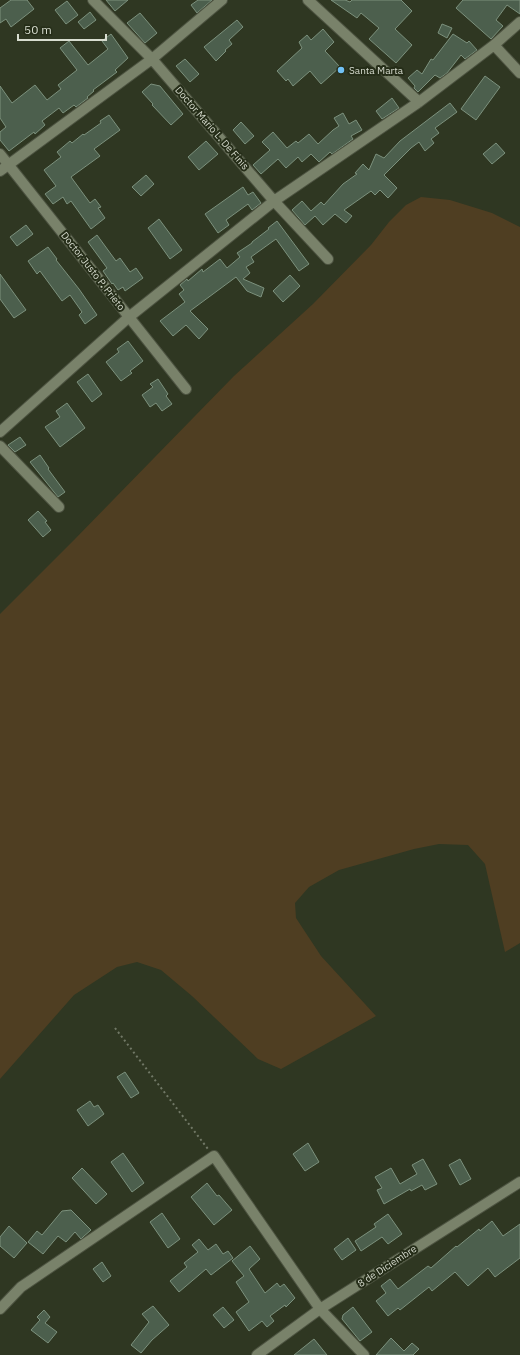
<svg xmlns="http://www.w3.org/2000/svg" width="520" height="1355" font-family="'IBM Plex Sans',sans-serif">
	<style>
		.green { fill: #4f3e22 }
		.building { fill: #4c5f4d; stroke: #7c917d }
		.lines { fill: none; stroke-linecap: round; stroke-linejoin: round }
		.street-casing { stroke: #4d5341; stroke-width: 12 }
		.path { stroke: #717866; stroke-width: 2; stroke-dasharray: 2 3; stroke-linecap: butt }
		.street { stroke: #79826a; stroke-width: 10 }
		.poi-dot { fill: #71c1f5; stroke: #252d18; stroke-width: 1.5 }
		.labels { text-anchor: middle; dominant-baseline: central; stroke-width: 4; stroke-linejoin: round; paint-order: stroke }
		.poi-label { font-size: 10px; fill: #d8ddd0; stroke: #252d18; text-anchor: start }
		.street-label { font-size: 10px; fill: #d8ddd0; stroke: #252d18 }
	</style>
	<rect width="100%" height="100%" fill="#2f3722"/>
	<path class="green" d="M 421,197 L 450,200 L 492,213 L 520,227 L 520,943 L 505,952 L 485,864 L 468,845 L 439,844 L 414,849 L 339,870 L 309,887 L 295,903 L 296,918 L 321,956 L 376,1016 L 281,1069 L 258,1059 L 192,996 L 161,970 L 137,962 L 117,967 L 74,995 L 0,1079 L 0,614 L 74,540 L 234,376 L 313,304 L 371,245 L 389,222 L 406,205 Z"/>
	<path class="building" d="M 11,0 L 27,0 L 34,9 L 11,27 L 6,19 L 0,23 L 0,8 Z
		M 106,0 L 128,0 L 115,11 Z
		M 198,0 L 212,0 L 197,13 L 191,5 Z
		M 331,0 L 345,0 L 350,2 L 352,0 L 401,0 L 412,11 L 395,29 L 412,45 L 396,63 L 369,39 L 379,28 L 361,13 L 357,18 Z
		M 463,0 L 520,0 L 520,14 L 507,5 L 496,20 L 503,26 L 491,39 L 456,8 Z
		M 67,1 L 78,15 L 66,24 L 55,10 Z
		M 90,12 L 96,20 L 84,29 L 78,22 Z
		M 140,13 L 157,33 L 145,43 L 127,23 Z
		M 237,20 L 243,27 L 229,40 L 232,44 L 225,50 L 226,51 L 216,61 L 204,47 Z
		M 442,24 L 452,28 L 447,38 L 438,33 Z
		M 323,29 L 334,42 L 325,51 L 340,67 L 321,84 L 310,71 L 293,86 L 288,79 L 286,81 L 277,71 L 302,48 L 299,42 L 307,35 L 311,40 Z
		M 111,34 L 128,58 L 115,70 L 117,72 L 93,90 L 94,91 L 87,97 L 88,98 L 76,107 L 74,105 L 63,113 L 59,108 L 42,121 L 45,125 L 35,134 L 34,132 L 9,151 L 0,140 L 0,132 L 6,127 L 0,118 L 0,86 L 12,103 L 35,85 L 47,100 L 61,89 L 58,85 L 77,70 L 60,48 L 69,41 L 88,65 L 108,49 L 102,41 Z
		M 453,34 L 467,43 L 469,41 L 477,50 L 465,59 L 461,55 L 447,73 L 440,78 L 435,75 L 418,92 L 414,88 L 415,86 L 408,78 L 417,70 L 422,74 L 431,59 L 433,60 Z
		M 185,59 L 199,74 L 190,82 L 176,66 Z
		M 485,76 L 500,87 L 476,120 L 461,109 Z
		M 151,84 L 160,86 L 183,114 L 171,125 L 152,105 L 153,104 L 142,92 Z
		M 392,98 L 399,108 L 382,119 L 376,111 Z
		M 450,103 L 457,112 L 435,128 L 439,133 L 431,139 L 434,143 L 425,151 L 419,142 L 411,148 L 384,175 L 397,188 L 388,198 L 380,190 L 375,195 L 371,191 L 344,210 L 352,216 L 346,223 L 335,214 L 323,225 L 315,216 L 305,225 L 292,210 L 302,201 L 311,211 L 321,202 L 324,205 L 343,184 L 357,174 L 355,173 L 363,164 L 369,170 L 376,154 L 384,158 L 400,141 Z
		M 343,113 L 349,124 L 356,120 L 362,130 L 351,136 L 353,139 L 332,154 L 330,152 L 319,162 L 311,154 L 302,162 L 298,157 L 286,168 L 278,159 L 261,174 L 253,165 L 270,150 L 262,142 L 273,132 L 287,148 L 296,141 L 298,143 L 309,134 L 318,144 L 333,130 L 339,126 L 334,118 Z
		M 109,115 L 120,130 L 94,149 L 100,156 L 71,177 L 90,203 L 95,199 L 101,207 L 98,208 L 105,218 L 91,229 L 71,201 L 67,204 L 63,197 L 53,204 L 45,194 L 56,186 L 44,170 L 61,157 L 57,152 L 70,141 L 72,143 L 83,134 L 84,135 L 101,123 L 100,121 Z
		M 241,122 L 254,136 L 245,144 L 233,130 Z
		M 206,141 L 218,154 L 199,170 L 188,157 Z
		M 496,143 L 505,153 L 492,164 L 483,154 Z
		M 146,175 L 154,184 L 141,196 L 132,187 Z
		M 243,187 L 248,195 L 253,192 L 261,203 L 252,210 L 248,204 L 226,220 L 229,225 L 218,233 L 205,214 Z
		M 159,219 L 182,250 L 170,259 L 148,228 Z
		M 277,221 L 309,264 L 299,271 L 276,239 L 251,257 L 254,262 L 246,267 L 250,273 L 243,279 L 264,288 L 261,297 L 247,291 L 236,277 L 190,311 L 208,329 L 199,339 L 186,325 L 173,336 L 160,321 L 185,302 L 179,294 L 184,290 L 180,285 L 187,279 L 188,281 L 202,269 L 203,272 L 220,259 L 227,268 L 240,257 L 237,253 L 252,243 L 252,242 L 269,229 L 268,228 Z
		M 26,225 L 33,234 L 17,246 L 10,237 Z
		M 97,235 L 116,261 L 120,258 L 130,272 L 136,268 L 143,278 L 125,291 L 123,287 L 118,290 L 113,283 L 112,284 L 103,271 L 107,268 L 88,242 Z
		M 48,247 L 57,259 L 56,260 L 79,289 L 97,315 L 85,324 L 79,315 L 82,312 L 70,295 L 62,301 L 40,271 L 37,274 L 28,261 Z
		M 0,274 L 26,310 L 14,318 L 0,299 Z
		M 290,275 L 300,286 L 283,302 L 273,291 Z
		M 128,341 L 143,361 L 130,371 L 132,373 L 121,381 L 106,362 L 119,352 L 117,349 Z
		M 88,374 L 102,394 L 92,402 L 77,382 Z
		M 158,379 L 168,394 L 166,396 L 172,404 L 162,411 L 156,403 L 150,407 L 142,395 L 153,387 L 150,384 Z
		M 67,403 L 85,428 L 60,447 L 45,427 L 60,417 L 56,411 Z
		M 20,437 L 26,445 L 15,452 L 8,445 Z
		M 40,455 L 49,468 L 48,469 L 65,492 L 58,497 L 30,462 Z
		M 38,511 L 47,521 L 45,522 L 51,530 L 43,537 L 28,520 Z
		M 125,1072 L 139,1093 L 131,1098 L 117,1077 Z
		M 90,1101 L 94,1107 L 98,1105 L 104,1114 L 88,1126 L 77,1110 Z
		M 308,1143 L 319,1162 L 305,1171 L 293,1154 Z
		M 123,1153 L 144,1183 L 132,1192 L 111,1162 Z
		M 423,1159 L 437,1184 L 425,1190 L 422,1185 L 411,1191 L 410,1189 L 384,1204 L 377,1190 L 382,1188 L 375,1177 L 391,1168 L 400,1184 L 417,1174 L 412,1165 Z
		M 460,1159 L 471,1179 L 460,1185 L 449,1165 Z
		M 82,1168 L 107,1194 L 96,1204 L 72,1178 Z
		M 207,1183 L 217,1196 L 219,1195 L 232,1210 L 214,1225 L 191,1197 Z
		M 71,1210 L 91,1230 L 83,1237 L 81,1239 L 75,1232 L 66,1242 L 58,1236 L 43,1254 L 28,1242 L 37,1231 L 42,1235 L 62,1211 Z
		M 162,1213 L 180,1239 L 168,1248 L 150,1222 Z
		M 388,1214 L 402,1234 L 388,1244 L 382,1237 L 361,1251 L 355,1241 L 376,1227 L 374,1224 Z
		M 492,1221 L 503,1236 L 520,1224 L 520,1258 L 495,1277 L 488,1268 L 468,1286 L 455,1272 L 432,1291 L 429,1287 L 400,1310 L 398,1308 L 388,1316 L 376,1301 L 386,1293 L 381,1286 L 390,1279 L 398,1289 L 428,1266 L 431,1268 L 456,1246 L 457,1247 L 479,1229 L 480,1231 Z
		M 9,1226 L 27,1243 L 14,1258 L 0,1246 L 0,1237 Z
		M 348,1238 L 356,1250 L 342,1260 L 334,1249 Z
		M 199,1239 L 208,1250 L 216,1244 L 223,1254 L 228,1251 L 233,1258 L 211,1275 L 206,1269 L 179,1292 L 170,1281 L 187,1267 L 184,1263 L 198,1252 L 192,1245 Z
		M 250,1246 L 260,1259 L 249,1269 L 265,1293 L 277,1283 L 280,1287 L 284,1284 L 295,1298 L 286,1307 L 285,1305 L 270,1316 L 274,1321 L 267,1327 L 262,1321 L 249,1331 L 236,1312 L 249,1302 L 236,1282 L 244,1276 L 232,1261 Z
		M 102,1262 L 111,1276 L 103,1282 L 93,1269 Z
		M 153,1306 L 169,1325 L 152,1340 L 141,1353 L 131,1345 L 149,1322 L 142,1314 Z
		M 223,1307 L 234,1320 L 224,1328 L 213,1315 Z
		M 353,1307 L 372,1332 L 360,1341 L 342,1319 L 343,1315 Z
		M 44,1310 L 50,1317 L 45,1323 L 57,1332 L 48,1343 L 31,1330 L 40,1320 L 37,1317 Z
		M 391,1338 L 404,1351 L 412,1343 L 419,1349 L 413,1355 L 376,1355 Z
		M 314,1339 L 327,1355 L 294,1355 Z"/>
	<g class="lines">
		<g class="street-casing">
			<path id="street" d="M 93,0 L 152,59 L 274,201 L 328,259
				M 308,0 L 419,102
				M 494,45 L 520,73
				M 0,154 L 186,389
				M 0,171 L 152,59 L 222,0
				M 0,432 L 129,317 L 274,201 L 419,102 L 494,45 L 520,22
				M 0,446 L 59,507
				M 0,1309 L 21,1287 L 214,1156 L 320,1309 L 364,1355
				M 257,1355 L 320,1309 L 520,1182"/>
		</g>
		<path class="path" d="M 115,1028 L 208,1149"/>
		<use href="#street" class="street"/>
	</g>
	<circle class="poi-dot" cx="341" cy="70" r="4"/>
	<g class="labels">
		<g class="poi-label">
			<text x="349" y="70">Santa Marta</text>
		</g>
		<g class="street-label">
			<text transform="translate(212 128) rotate(49)">Doctor Mario L. De Finis</text>
			<text transform="translate(93 271) rotate(52)">Doctor Justo P. Prieto</text>
			<text transform="translate(387 1266) rotate(-33)">8 de Diciembre</text>
		</g>
	</g>
	<path d="M18 34v6h88v-6" fill="none" stroke="#d8ddd0" stroke-width="2"/>
	<text x="24" y="34" font-size="12" fill="#d8ddd0" stroke="#252d18" stroke-width="3" paint-order="stroke">50 m</text>
</svg>
